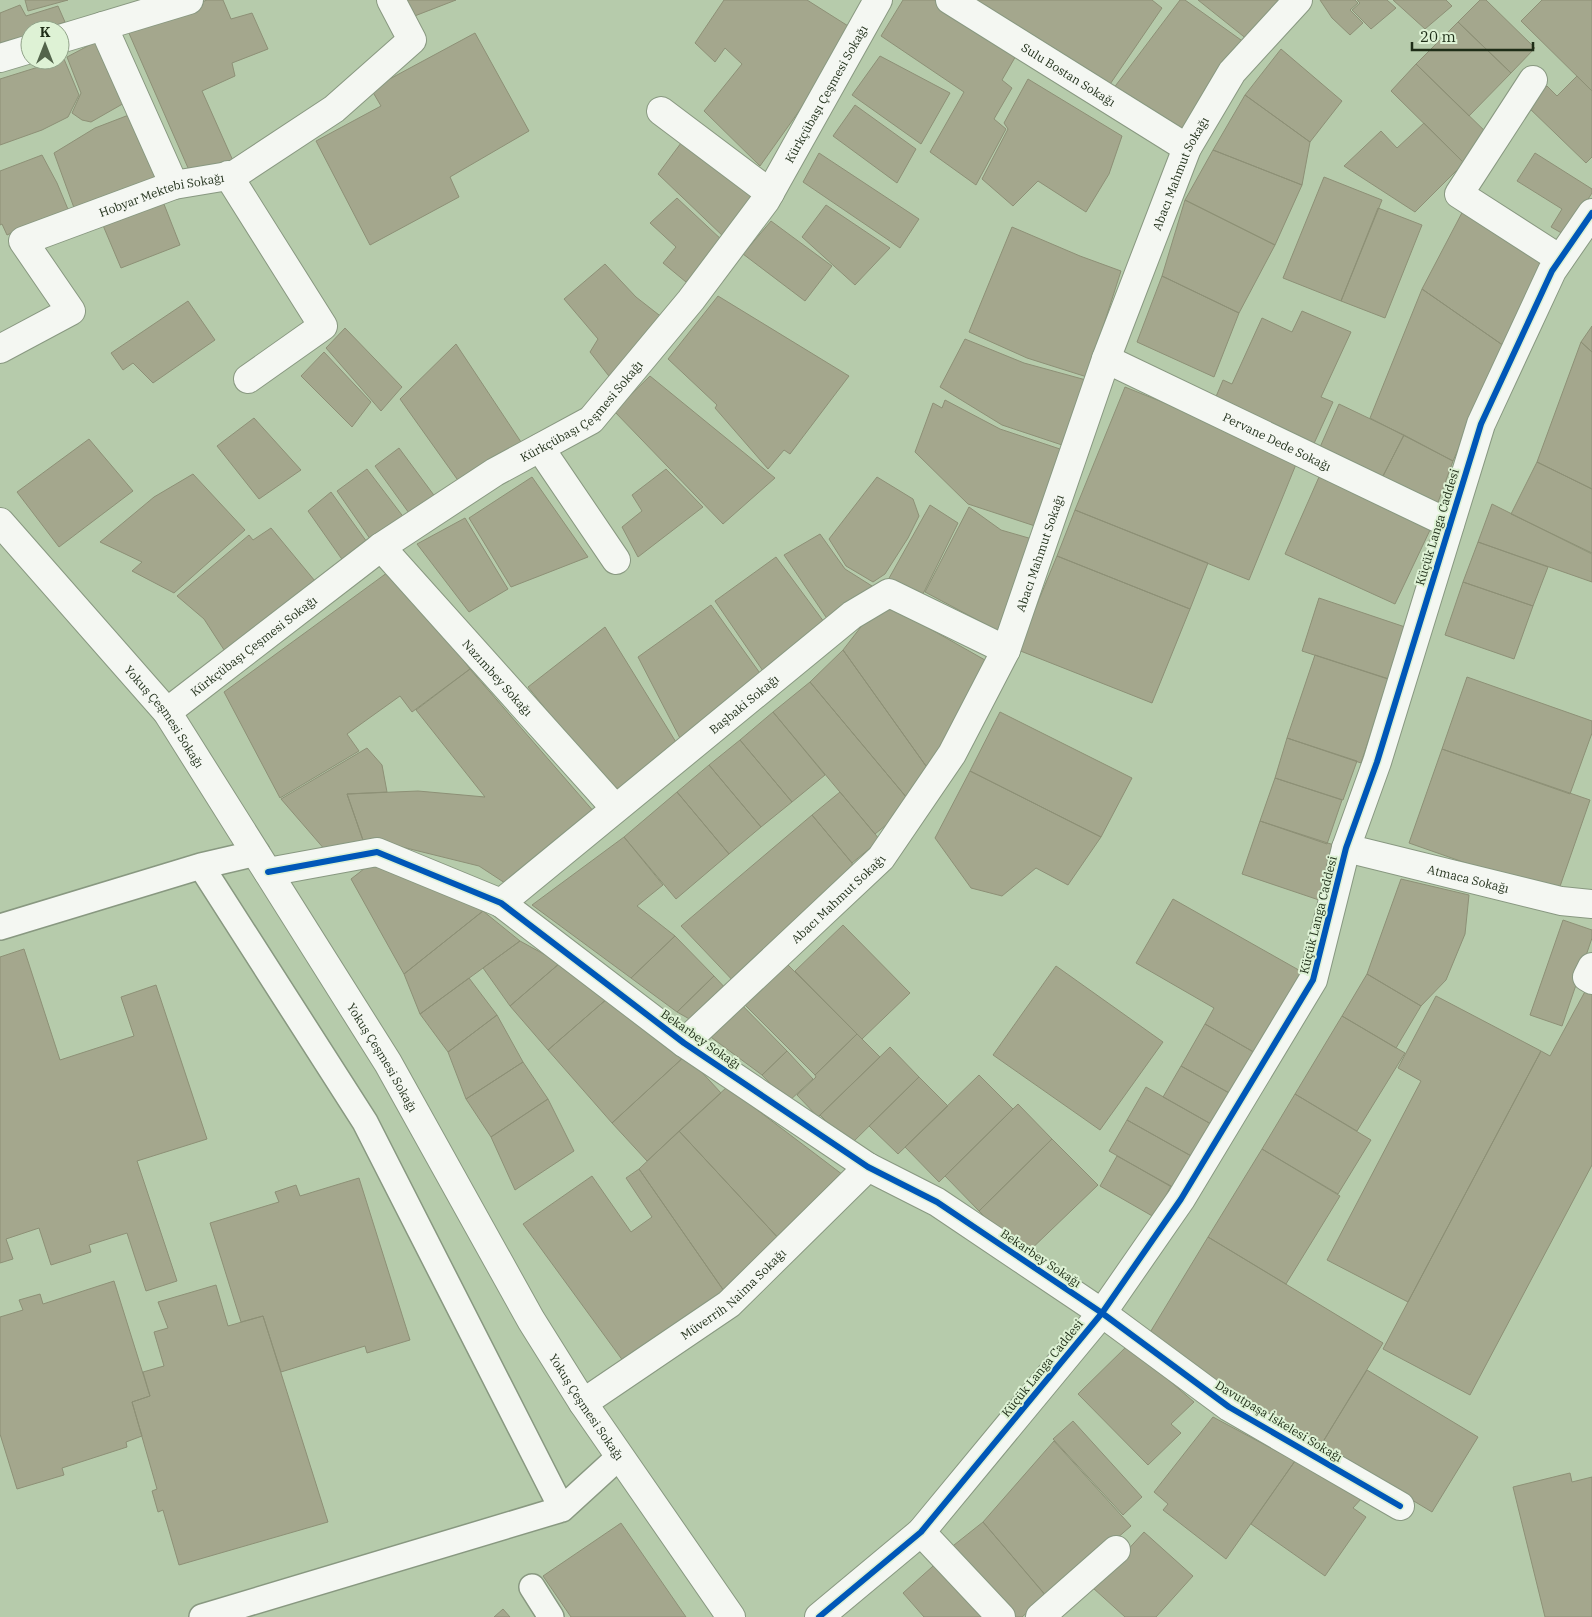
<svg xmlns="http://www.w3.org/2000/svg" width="1592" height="1617" font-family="'IBM Plex Serif',serif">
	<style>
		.building { fill: #a4a78d; stroke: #8d9076 }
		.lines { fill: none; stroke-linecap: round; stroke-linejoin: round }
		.service-casing { stroke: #889880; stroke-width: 28 }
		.minor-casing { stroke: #889880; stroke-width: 30 }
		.tertiary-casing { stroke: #889880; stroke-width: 30 }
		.service { stroke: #f4f7f2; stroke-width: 25 }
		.minor { stroke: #f4f7f2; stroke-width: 28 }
		.tertiary { stroke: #f4f7f2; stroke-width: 28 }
		.cycleway-casing { stroke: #def2d5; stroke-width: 9 }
		.cycleway { stroke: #0057b8; stroke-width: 6 }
		.labels { text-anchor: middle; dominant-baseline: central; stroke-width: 4; stroke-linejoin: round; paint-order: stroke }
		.street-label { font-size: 12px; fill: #1e2d17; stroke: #def2d5 }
	</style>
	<rect width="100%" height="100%" fill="#b6cbab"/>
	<path class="building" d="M 25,0 L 68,0 L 28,11 Z
		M 207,0 L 223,0 L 231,19 L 252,13 L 268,49 L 232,63 L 235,76 L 202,91 L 234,163 L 192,177 L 128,31 Z
		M 406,0 L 456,0 L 412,17 Z
		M 724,0 L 807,0 L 856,31 L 760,166 L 704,111 L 742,64 L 725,48 L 715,62 L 695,43 Z
		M 903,0 L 937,0 L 1021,47 L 1002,80 L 1012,88 L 994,119 L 1006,129 L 976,185 L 930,152 L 964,92 L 881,36 Z
		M 967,0 L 1152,0 L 1162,8 L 1104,93 Z
		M 1180,0 L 1185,0 L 1248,45 L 1177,136 L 1113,89 Z
		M 1198,0 L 1280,0 L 1248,40 Z
		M 1320,0 L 1355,0 L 1358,3 L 1350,10 L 1363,23 L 1350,35 L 1332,18 Z
		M 1357,0 L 1387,0 L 1396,8 L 1371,29 L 1352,10 L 1360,3 Z
		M 1393,0 L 1446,0 L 1452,6 L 1425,29 Z
		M 1480,0 L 1486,0 L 1535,48 L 1511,73 L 1458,22 Z
		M 1542,0 L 1592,0 L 1592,91 L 1521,21 Z
		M 20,5 L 26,16 L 58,6 L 65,22 L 43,30 L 30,30 L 30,35 L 0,46 L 0,13 Z
		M 1458,22 L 1511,73 L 1469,116 L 1416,64 Z
		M 475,33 L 529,131 L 450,177 L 459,197 L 370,245 L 316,141 L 381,106 L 371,89 Z
		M 99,40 L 126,102 L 91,122 L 82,120 L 72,113 L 81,93 L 67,57 Z
		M 1281,49 L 1342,101 L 1310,142 L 1245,95 Z
		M 880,56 L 950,93 L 921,144 L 852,95 Z
		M 64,59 L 79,95 L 68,117 L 42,130 L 0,145 L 0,79 Z
		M 1416,64 L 1490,136 L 1464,163 L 1391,91 Z
		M 1577,76 L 1592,91 L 1592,157 L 1586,163 L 1527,106 L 1547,86 L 1557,96 Z
		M 1028,79 L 1122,136 L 1109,174 L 1086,212 L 1038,181 L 1013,206 L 982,179 L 1008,129 L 1004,123 Z
		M 1245,95 L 1310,142 L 1302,185 L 1213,150 Z
		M 855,105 L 916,149 L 897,183 L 833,136 Z
		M 134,113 L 165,183 L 77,216 L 54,153 L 95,128 Z
		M 1424,123 L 1464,163 L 1415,212 L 1344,166 L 1381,131 L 1397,148 Z
		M 684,139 L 757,195 L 727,240 L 658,174 Z
		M 1213,150 L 1302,185 L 1275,245 L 1185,200 Z
		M 819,153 L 919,219 L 900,248 L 803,182 Z
		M 1535,153 L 1592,189 L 1592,193 L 1565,235 L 1551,227 L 1562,209 L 1517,181 Z
		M 42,155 L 57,183 L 70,214 L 29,225 L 7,235 L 2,224 L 0,225 L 0,171 Z
		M 1324,177 L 1382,200 L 1341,301 L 1283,278 Z
		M 160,194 L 180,245 L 121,268 L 99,216 Z
		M 677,198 L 723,241 L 686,282 L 663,263 L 676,247 L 650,223 Z
		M 1185,200 L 1275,245 L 1239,313 L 1162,276 Z
		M 826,205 L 890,248 L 855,285 L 802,237 Z
		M 1465,207 L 1550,262 L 1504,346 L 1422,289 Z
		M 1378,208 L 1422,225 L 1385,318 L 1341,301 Z
		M 771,221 L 832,266 L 805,301 L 743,254 Z
		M 1012,227 L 1080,256 L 1121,271 L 1087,377 L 1027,358 L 969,332 Z
		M 605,264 L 636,297 L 668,322 L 612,380 L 590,352 L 598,339 L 564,299 Z
		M 1162,276 L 1239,313 L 1214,377 L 1137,342 Z
		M 1422,289 L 1504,346 L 1453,461 L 1370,418 Z
		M 718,296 L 849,376 L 790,454 L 784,450 L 768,469 L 715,408 L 717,405 L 668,359 Z
		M 188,301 L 215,340 L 153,383 L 133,363 L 123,370 L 111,353 Z
		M 1302,311 L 1351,332 L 1321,397 L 1333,402 L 1311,450 L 1212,406 L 1223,380 L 1232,384 L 1262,318 L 1292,332 Z
		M 1592,326 L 1592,352 L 1581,342 Z
		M 345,328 L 402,387 L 381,411 L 326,348 Z
		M 965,339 L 1024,363 L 1086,380 L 1065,446 L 1002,425 L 940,387 Z
		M 1581,342 L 1592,352 L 1592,489 L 1537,462 Z
		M 456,344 L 523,445 L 462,486 L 400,399 Z
		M 324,352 L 371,402 L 352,427 L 301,376 Z
		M 650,376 L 775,478 L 723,524 L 614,411 Z
		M 1125,387 L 1299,457 L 1249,580 L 1075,510 Z
		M 945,400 L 1000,429 L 1063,450 L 1035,526 L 968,504 L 915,452 L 933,403 L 942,408 Z
		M 1339,404 L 1404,435 L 1381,480 L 1317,454 Z
		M 254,418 L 301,470 L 259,499 L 217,446 Z
		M 1404,435 L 1453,461 L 1436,508 L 1381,480 Z
		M 89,439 L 133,491 L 59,547 L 17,492 Z
		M 399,448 L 439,502 L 414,520 L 375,466 Z
		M 1537,462 L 1592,489 L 1592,553 L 1511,514 Z
		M 367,469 L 408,523 L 375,546 L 337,491 Z
		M 666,469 L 703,507 L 638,557 L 622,527 L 642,511 L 632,495 Z
		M 193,474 L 245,530 L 174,593 L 132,571 L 142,562 L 100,542 L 154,497 Z
		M 532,477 L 588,557 L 511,587 L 469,518 Z
		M 877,477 L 913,499 L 919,516 L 908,538 L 885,574 L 873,582 L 846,566 L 829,539 Z
		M 1319,477 L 1431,528 L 1395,604 L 1285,554 Z
		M 331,492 L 372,549 L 346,565 L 308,511 Z
		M 1492,504 L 1592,554 L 1592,582 L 1478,542 Z
		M 930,505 L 958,523 L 922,596 L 906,586 L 888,580 Z
		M 969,507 L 1001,530 L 1039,541 L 998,631 L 925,592 Z
		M 1075,510 L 1208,563 L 1190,609 L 1057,556 Z
		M 465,518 L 508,589 L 469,612 L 417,544 Z
		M 271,528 L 315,581 L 228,656 L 204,619 L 177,596 L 249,535 L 253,540 Z
		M 820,534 L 845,569 L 872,586 L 830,623 L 784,555 Z
		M 1478,542 L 1548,567 L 1533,606 L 1463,582 Z
		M 1057,556 L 1190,609 L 1152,703 L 1018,650 Z
		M 776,557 L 827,626 L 763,671 L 715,601 Z
		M 395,567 L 470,669 L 412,712 L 400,696 L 347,734 L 359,751 L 280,798 L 224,692 Z
		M 1463,582 L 1533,606 L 1514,659 L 1445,635 Z
		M 1319,598 L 1411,629 L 1394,681 L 1302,651 Z
		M 881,601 L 992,664 L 931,773 L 843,650 Z
		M 711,605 L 762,676 L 682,742 L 638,657 Z
		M 605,627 L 679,747 L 616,797 L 528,687 Z
		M 843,650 L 931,773 L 912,804 L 810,682 Z
		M 1315,655 L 1389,679 L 1361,763 L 1287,738 Z
		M 470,669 L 595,813 L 508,885 L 479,866 L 394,845 L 365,846 L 347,794 L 418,791 L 485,797 L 416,710 Z
		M 1467,677 L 1592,721 L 1592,733 L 1570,794 L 1442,749 Z
		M 810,682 L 912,804 L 875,834 L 773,712 Z
		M 773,712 L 825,775 L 792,802 L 740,740 Z
		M 1000,712 L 1132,778 L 1101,837 L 970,771 Z
		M 1287,738 L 1357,761 L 1343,800 L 1275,778 Z
		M 740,740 L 792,802 L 761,827 L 709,765 Z
		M 367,748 L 382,765 L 387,792 L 347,794 L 365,846 L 332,858 L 281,799 Z
		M 1442,749 L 1590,800 L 1557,895 L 1409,843 Z
		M 709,765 L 761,827 L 729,854 L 677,792 Z
		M 970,771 L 1101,837 L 1068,885 L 1036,868 L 1002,896 L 971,888 L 935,838 Z
		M 1275,778 L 1342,800 L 1327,844 L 1260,821 Z
		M 677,792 L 729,854 L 676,899 L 624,837 Z
		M 840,792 L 880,840 L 852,863 L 812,815 Z
		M 812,815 L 852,863 L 853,869 L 738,986 L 681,926 Z
		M 1260,821 L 1337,846 L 1319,900 L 1242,874 Z
		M 624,837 L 663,885 L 637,906 L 675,936 L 631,978 L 532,905 Z
		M 378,858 L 483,911 L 404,974 L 351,879 Z
		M 1401,879 L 1469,895 L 1465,934 L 1446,980 L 1421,1006 L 1367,974 Z
		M 1173,899 L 1304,973 L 1257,1054 L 1205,1024 L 1214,1008 L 1136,963 Z
		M 483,911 L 520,941 L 420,1014 L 404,974 Z
		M 1563,920 L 1592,930 L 1592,938 L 1562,1026 L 1530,1015 Z
		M 843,925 L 910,993 L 862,1039 L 795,971 Z
		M 675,936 L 714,976 L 677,1012 L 631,978 Z
		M 520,941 L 560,963 L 510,1006 L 483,968 Z
		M 24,949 L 60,1060 L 134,1036 L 121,997 L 156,985 L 207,1139 L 137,1161 L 177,1281 L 146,1291 L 127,1233 L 89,1245 L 91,1252 L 51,1265 L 39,1228 L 6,1239 L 13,1259 L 0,1263 L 0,957 Z
		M 560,963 L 608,998 L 548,1050 L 510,1006 Z
		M 786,963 L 857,1034 L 815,1075 L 744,1004 Z
		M 1056,966 L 1163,1042 L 1100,1130 L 993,1055 Z
		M 1367,974 L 1421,1006 L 1396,1048 L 1342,1016 Z
		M 714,976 L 729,992 L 693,1021 L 677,1012 Z
		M 469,978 L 497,1015 L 448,1052 L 420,1014 Z
		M 1588,986 L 1592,988 L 1592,1165 L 1470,1395 L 1383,1349 L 1541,1051 L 1550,1056 Z
		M 1436,996 L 1541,1051 L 1408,1302 L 1327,1260 L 1421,1081 L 1398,1068 Z
		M 608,998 L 686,1055 L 612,1123 L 548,1050 Z
		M 737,1000 L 787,1051 L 762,1075 L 704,1032 Z
		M 497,1015 L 523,1062 L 466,1099 L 448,1052 Z
		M 1342,1016 L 1405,1053 L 1357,1131 L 1295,1094 Z
		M 1205,1024 L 1257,1054 L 1233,1095 L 1181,1066 Z
		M 857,1034 L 880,1057 L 818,1117 L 797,1095 L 816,1077 L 815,1075 Z
		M 890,1047 L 919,1077 L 850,1145 L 820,1115 Z
		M 787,1051 L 813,1079 L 788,1102 L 762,1075 Z
		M 686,1055 L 721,1093 L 647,1161 L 612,1123 Z
		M 523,1062 L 548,1099 L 491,1137 L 466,1099 Z
		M 1181,1066 L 1229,1093 L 1211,1124 L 1163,1097 Z
		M 979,1075 L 1013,1109 L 939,1182 L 905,1147 Z
		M 919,1077 L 948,1106 L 898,1154 L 869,1126 Z
		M 727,1087 L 847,1178 L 780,1240 L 679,1131 Z
		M 1146,1087 L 1211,1124 L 1193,1157 L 1127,1120 Z
		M 1295,1094 L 1371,1140 L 1338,1194 L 1262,1149 Z
		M 548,1099 L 574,1151 L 515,1190 L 491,1137 Z
		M 1018,1104 L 1052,1139 L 979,1211 L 945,1176 Z
		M 1127,1120 L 1193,1157 L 1175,1189 L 1109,1151 Z
		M 679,1131 L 780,1240 L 724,1291 L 639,1169 Z
		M 1052,1139 L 1098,1185 L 1024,1256 L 979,1211 Z
		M 1262,1149 L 1340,1196 L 1286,1284 L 1208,1237 Z
		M 1117,1156 L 1171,1186 L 1154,1217 L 1100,1186 Z
		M 639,1169 L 724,1291 L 626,1365 L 523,1224 L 592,1176 L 631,1232 L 652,1217 L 626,1178 Z
		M 359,1178 L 410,1340 L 367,1353 L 365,1346 L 281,1372 L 263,1316 L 241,1322 L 210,1223 L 279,1202 L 275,1192 L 296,1185 L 300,1196 Z
		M 1208,1237 L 1383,1343 L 1321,1445 L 1146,1339 Z
		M 114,1281 L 150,1396 L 132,1402 L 142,1436 L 126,1442 L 127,1447 L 62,1468 L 64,1475 L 17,1489 L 0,1434 L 0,1317 L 23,1310 L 19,1300 L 40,1294 L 43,1304 Z
		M 216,1285 L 228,1326 L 263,1316 L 328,1522 L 179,1565 L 163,1510 L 158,1512 L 152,1491 L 157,1489 L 132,1402 L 150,1396 L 143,1372 L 164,1366 L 154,1332 L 168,1328 L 158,1302 Z
		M 1128,1345 L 1194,1402 L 1171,1424 L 1181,1433 L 1148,1465 L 1078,1394 Z
		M 1367,1370 L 1478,1437 L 1432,1512 L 1321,1445 Z
		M 1213,1417 L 1295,1461 L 1226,1559 L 1163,1510 L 1168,1504 L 1154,1492 Z
		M 1073,1421 L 1142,1497 L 1123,1515 L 1053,1439 Z
		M 1054,1441 L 1131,1526 L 1048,1598 L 983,1522 Z
		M 1295,1461 L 1362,1498 L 1353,1508 L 1366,1517 L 1325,1576 L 1251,1524 Z
		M 1570,1473 L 1572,1482 L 1592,1477 L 1592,1617 L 1545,1617 L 1513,1487 Z
		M 983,1522 L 1046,1596 L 1022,1617 L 1008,1617 L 949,1549 Z
		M 621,1523 L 686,1617 L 571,1617 L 543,1576 Z
		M 1144,1532 L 1193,1576 L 1156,1617 L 1125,1617 L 1093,1588 Z
		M 942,1558 L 995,1617 L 924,1617 L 903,1593 Z
		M 503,1609 L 510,1617 L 494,1617 Z"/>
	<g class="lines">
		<g class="service-casing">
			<path id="service" d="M 201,866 L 365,1122 L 562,1509
				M 0,927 L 201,866 L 257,853
				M 532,1587 L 551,1617
				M 202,1617 L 562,1509 L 620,1456"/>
		</g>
		<g class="minor-casing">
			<g id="minor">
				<path id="s1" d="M 950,0 L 1187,148"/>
				<path d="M 103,26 L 174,185"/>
				<path d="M 60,39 L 189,0"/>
				<path d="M 0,58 L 30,49"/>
				<path d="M 1533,80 L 1459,194 L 1560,259"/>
				<path d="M 661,111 L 770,193"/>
				<path d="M 228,175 L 323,326 L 248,379"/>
				<path id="s2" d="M 0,349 L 71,311 L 23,241 L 174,185 L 234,175 L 334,109 L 412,40 L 391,0"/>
				<path id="s3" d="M 1106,359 L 1450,524"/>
				<path d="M 540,448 L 616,560"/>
				<path id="s4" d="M 0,522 L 167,712 L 388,1063 L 531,1320 L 583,1403 L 731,1617"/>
				<path id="s5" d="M 381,547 L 615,808"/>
				<path id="s6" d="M 167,712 L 381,547 L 495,472 L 591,420 L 691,300 L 766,200 L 878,0"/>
				<path id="s7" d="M 1346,848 L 1561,901 L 1592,904"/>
				<path d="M 268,872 L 377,852 L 501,903 L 684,1043 L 868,1167 L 937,1202 L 1102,1313 L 1229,1407 L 1400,1506"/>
				<path id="s8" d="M 501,903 L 852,615 L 889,593 L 1006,650"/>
				<path d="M 1592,967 L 1587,977 L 1592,980"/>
				<path id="s9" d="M 684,1043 L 881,858 L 952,754 L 1006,650 L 1106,359 L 1187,148 L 1232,72 L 1298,0"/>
				<path id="s10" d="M 583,1403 L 729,1304 L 868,1167"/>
				<path d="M 921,1532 L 1001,1617"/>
				<path d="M 1040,1617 L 1116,1550"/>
			</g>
		</g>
		<g class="tertiary-casing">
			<path id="tertiary" d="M 819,1617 L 921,1532 L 1102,1313 L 1181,1199 L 1313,980 L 1346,848 L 1377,762 L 1481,424 L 1552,271 L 1592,213"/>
		</g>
		<use href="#service" class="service"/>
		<use href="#minor" class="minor"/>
		<use href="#tertiary" class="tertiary"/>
		<g class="cycleway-casing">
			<path id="cycleway" d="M 268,872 L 377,852 L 501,903 L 684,1043 L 868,1167 L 937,1202 L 1102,1313 L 1229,1407 L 1400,1506
				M 819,1617 L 921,1532 L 1102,1313 L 1181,1199 L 1313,980 L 1346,848 L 1377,762 L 1481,424 L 1552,271 L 1592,213"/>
		</g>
		<use href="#cycleway" class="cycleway"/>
	</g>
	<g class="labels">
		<g class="street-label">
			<text stroke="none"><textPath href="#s1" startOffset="140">Sulu Bostan Sokağı</textPath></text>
			<text stroke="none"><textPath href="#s6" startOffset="919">Kürkçübaşı Çeşmesi Sokağı</textPath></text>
			<text stroke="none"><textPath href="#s9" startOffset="1021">Abacı Mahmut Sokağı</textPath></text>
			<text stroke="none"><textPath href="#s2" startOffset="312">Hobyar Mektebi Sokağı</textPath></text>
			<text stroke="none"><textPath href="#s6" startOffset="514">Kürkçübaşı Çeşmesi Sokağı</textPath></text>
			<text stroke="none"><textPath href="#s3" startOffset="190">Pervane Dede Sokağı</textPath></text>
			<text transform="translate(1437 527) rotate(-73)">Küçük Langa Caddesi</text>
			<text stroke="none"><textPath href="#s9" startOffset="616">Abacı Mahmut Sokağı</textPath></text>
			<text stroke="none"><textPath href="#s6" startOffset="109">Kürkçübaşı Çeşmesi Sokağı</textPath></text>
			<text stroke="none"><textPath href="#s5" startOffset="175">Nazımbey Sokağı</textPath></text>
			<text stroke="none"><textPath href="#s8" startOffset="314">Başbaki Sokağı</textPath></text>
			<text stroke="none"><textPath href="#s4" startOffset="255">Yokuş Çeşmesi Sokağı</textPath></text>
			<text stroke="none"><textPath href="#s7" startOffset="126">Atmaca Sokağı</textPath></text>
			<text stroke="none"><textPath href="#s9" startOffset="211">Abacı Mahmut Sokağı</textPath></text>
			<text transform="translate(1318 915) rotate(-76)">Küçük Langa Caddesi</text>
			<text transform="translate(701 1039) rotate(35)">Bekarbey Sokağı</text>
			<text stroke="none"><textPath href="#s4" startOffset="660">Yokuş Çeşmesi Sokağı</textPath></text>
			<text transform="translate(1041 1258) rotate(34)">Bekarbey Sokağı</text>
			<text stroke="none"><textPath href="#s10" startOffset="186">Müverrih Naima Sokağı</textPath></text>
			<text transform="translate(1042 1368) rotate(-51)">Küçük Langa Caddesi</text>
			<text stroke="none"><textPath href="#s4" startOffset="1065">Yokuş Çeşmesi Sokağı</textPath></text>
			<text transform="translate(1279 1421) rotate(31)">Davutpaşa İskelesi Sokağı</text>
		</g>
	</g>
	<g transform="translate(45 45)"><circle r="24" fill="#def2d5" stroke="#91a389"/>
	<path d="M0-4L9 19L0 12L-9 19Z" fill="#53644b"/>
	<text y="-8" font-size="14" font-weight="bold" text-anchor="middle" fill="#1e2d17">K</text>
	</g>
	<path d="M1412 42v8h121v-8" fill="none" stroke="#1e2d17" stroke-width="2.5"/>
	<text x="1420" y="42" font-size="15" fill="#1e2d17" stroke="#def2d5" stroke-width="4" paint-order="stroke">20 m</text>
</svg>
